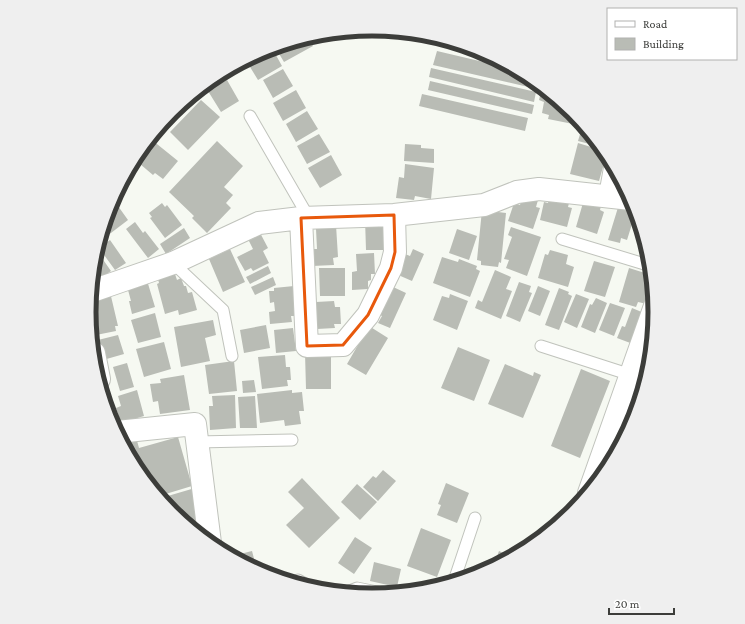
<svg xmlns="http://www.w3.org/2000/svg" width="745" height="624" font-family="'Crimson Pro',serif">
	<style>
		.building { fill: #b9bcb5 }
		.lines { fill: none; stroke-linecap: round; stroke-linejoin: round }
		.lane-casing { stroke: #c0c3bc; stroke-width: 13 }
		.street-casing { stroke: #c0c3bc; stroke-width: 24 }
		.lane { stroke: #fff; stroke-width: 11 }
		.street { stroke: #fff; stroke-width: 22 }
		.marked { fill: none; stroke: #e8590c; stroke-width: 3; stroke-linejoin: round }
		.rim { fill: none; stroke: #3c3d3a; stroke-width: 5 }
	</style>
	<rect width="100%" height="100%" fill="#f6f9f2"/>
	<path class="building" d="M 308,37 L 313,46 L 284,62 L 275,47 Z
		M 272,48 L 282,66 L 258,80 L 247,62 Z
		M 437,51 L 517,70 L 530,77 L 538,84 L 537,89 L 433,65 Z
		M 431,68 L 536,92 L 534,102 L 429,77 Z
		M 283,69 L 293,86 L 273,98 L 263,80 Z
		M 225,71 L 219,80 L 215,77 Z
		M 213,78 L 203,94 L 199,90 Z
		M 227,80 L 239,101 L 221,112 L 208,91 Z
		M 430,81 L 534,105 L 532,114 L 428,90 Z
		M 542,87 L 573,112 L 575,115 L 573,124 L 548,119 L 549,115 L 542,113 L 544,102 L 539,100 Z
		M 296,90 L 306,108 L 283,121 L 273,103 Z
		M 422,94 L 528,118 L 525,131 L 419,106 Z
		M 201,100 L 220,117 L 188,150 L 170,132 Z
		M 307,111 L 318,129 L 296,142 L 286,124 Z
		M 583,124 L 600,145 L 601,147 L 578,141 Z
		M 319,134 L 330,152 L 307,164 L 297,146 Z
		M 152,140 L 178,161 L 163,179 L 155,173 L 153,175 L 140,164 L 142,161 L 139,158 Z
		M 217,141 L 243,166 L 224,187 L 233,195 L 226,203 L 231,208 L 207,233 L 192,218 L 194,216 L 169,192 Z
		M 578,143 L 604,151 L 607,153 L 599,181 L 570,174 Z
		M 405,144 L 421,145 L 421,148 L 434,149 L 434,163 L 404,161 Z
		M 331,155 L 342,175 L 320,188 L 308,168 Z
		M 405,164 L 434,168 L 431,199 L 415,196 L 414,200 L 396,198 L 399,177 L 404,178 Z
		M 523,194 L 538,200 L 536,207 L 540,208 L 533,229 L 508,221 L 514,203 L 520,205 Z
		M 550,194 L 570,199 L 568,207 L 572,208 L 567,227 L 540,220 L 544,202 L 548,203 Z
		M 585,196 L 602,202 L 600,210 L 604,212 L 597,234 L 576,227 Z
		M 113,199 L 128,220 L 107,236 L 103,230 Z
		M 620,201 L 635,206 L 636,211 L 627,240 L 621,238 L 620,243 L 608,240 Z
		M 162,203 L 165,207 L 167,205 L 182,225 L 165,238 L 150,218 L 152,217 L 149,213 Z
		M 482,210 L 506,213 L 501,263 L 499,262 L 498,267 L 481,265 L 481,261 L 477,260 Z
		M 365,219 L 386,219 L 387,230 L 383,230 L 383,250 L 366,250 Z
		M 135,222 L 143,233 L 145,231 L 159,249 L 148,258 L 126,229 Z
		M 336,225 L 338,257 L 333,258 L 334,265 L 312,266 L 311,249 L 317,249 L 316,229 L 319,229 L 319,226 Z
		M 511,227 L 541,237 L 527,276 L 506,268 L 509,260 L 504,259 L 512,237 L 508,235 Z
		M 184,228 L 190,238 L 166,254 L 160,244 Z
		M 258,229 L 268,248 L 263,251 L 269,263 L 253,271 L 251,268 L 245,271 L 237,257 L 253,249 L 246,235 Z
		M 457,229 L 477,236 L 469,260 L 449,253 Z
		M 110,240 L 126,263 L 115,270 L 99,248 Z
		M 230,249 L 245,282 L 223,292 L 209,259 Z
		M 413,249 L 424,254 L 412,281 L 396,274 L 405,254 L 410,256 Z
		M 550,250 L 568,255 L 566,264 L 574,267 L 568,287 L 538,278 L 545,254 L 548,255 Z
		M 97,251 L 111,271 L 101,278 L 96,271 L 93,274 Z
		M 374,253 L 375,274 L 371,274 L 371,280 L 368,281 L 368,289 L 352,290 L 352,272 L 357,271 L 356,254 Z
		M 442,257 L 458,262 L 459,259 L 477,266 L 476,269 L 480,271 L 470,297 L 433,283 Z
		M 594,261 L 615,267 L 605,297 L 584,291 Z
		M 268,266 L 271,273 L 250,284 L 246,277 Z
		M 319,268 L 345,268 L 345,296 L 320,296 Z
		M 629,268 L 648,274 L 647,278 L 652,280 L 653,285 L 647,304 L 638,302 L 636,307 L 619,302 Z
		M 495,270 L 511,277 L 506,289 L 512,291 L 501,319 L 475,308 L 478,300 L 482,302 Z
		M 175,274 L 177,280 L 181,278 L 184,286 L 186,286 L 188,293 L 192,292 L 197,310 L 179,315 L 178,310 L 165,314 L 157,284 L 159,283 L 158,279 Z
		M 146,277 L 155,307 L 132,314 L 129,301 L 131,301 L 128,290 Z
		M 273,277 L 276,285 L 255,295 L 251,287 Z
		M 519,282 L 531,286 L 529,292 L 532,293 L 520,322 L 506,316 Z
		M 294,286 L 296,316 L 291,316 L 292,322 L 270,324 L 269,312 L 275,311 L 274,302 L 270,303 L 269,291 L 274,291 L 274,288 Z
		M 391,286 L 406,293 L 390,328 L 378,323 L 382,316 L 378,314 Z
		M 538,286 L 550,291 L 540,316 L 528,311 Z
		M 559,288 L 569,292 L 568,294 L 572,296 L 559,330 L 545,325 Z
		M 110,292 L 118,326 L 115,326 L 116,331 L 96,335 L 91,313 L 95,312 L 91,296 Z
		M 450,294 L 468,301 L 457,330 L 433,320 L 442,296 L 449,298 Z
		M 576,294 L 589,299 L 577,328 L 564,322 Z
		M 596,298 L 607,303 L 595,333 L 581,327 L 590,304 L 592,305 Z
		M 334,301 L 335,307 L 340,307 L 341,324 L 334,324 L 335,328 L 317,329 L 316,302 Z
		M 610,303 L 625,308 L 614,336 L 599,330 Z
		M 632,308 L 644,313 L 633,344 L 617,338 L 622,326 L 625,327 Z
		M 155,313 L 161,337 L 138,343 L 131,320 Z
		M 213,320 L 216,335 L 205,338 L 210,361 L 181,367 L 174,327 Z
		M 266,325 L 270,348 L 244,353 L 240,330 Z
		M 369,326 L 388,338 L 366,375 L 347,364 Z
		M 293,328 L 296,351 L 276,353 L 274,330 Z
		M 118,335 L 124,354 L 103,360 L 98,340 Z
		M 164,342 L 171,369 L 144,377 L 136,349 Z
		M 458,347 L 490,360 L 474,401 L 441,388 Z
		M 305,353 L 331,353 L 331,389 L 306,389 Z
		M 285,355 L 286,367 L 290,367 L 291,380 L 287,380 L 288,386 L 262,389 L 258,357 Z
		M 234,361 L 237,391 L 209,394 L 205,365 Z
		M 127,363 L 134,387 L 120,391 L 113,367 Z
		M 505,364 L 533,376 L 534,372 L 541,375 L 523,418 L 488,404 Z
		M 581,369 L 610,381 L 580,458 L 551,446 Z
		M 184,375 L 190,410 L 160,414 L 158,401 L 153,402 L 150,384 L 161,383 L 160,379 Z
		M 254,380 L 256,392 L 243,393 L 242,381 Z
		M 137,390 L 144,416 L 121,423 L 116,408 L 121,406 L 118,396 Z
		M 292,390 L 292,393 L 302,392 L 304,411 L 299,411 L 301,424 L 285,426 L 284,420 L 260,423 L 257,394 Z
		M 235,395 L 236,428 L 210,430 L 209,406 L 213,406 L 212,396 Z
		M 255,396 L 257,428 L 240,428 L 238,397 Z
		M 136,437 L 139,448 L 178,437 L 192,486 L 159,496 L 137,469 L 122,441 Z
		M 383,470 L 396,481 L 378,501 L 363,487 L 373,476 L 376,478 Z
		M 302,478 L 340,518 L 309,548 L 286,525 L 304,508 L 288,492 Z
		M 446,483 L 469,493 L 457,523 L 437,515 L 441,505 L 438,504 Z
		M 357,484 L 377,502 L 360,520 L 341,502 Z
		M 195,488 L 201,520 L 188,525 L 172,512 L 161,498 Z
		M 421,528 L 451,540 L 437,577 L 407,566 Z
		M 355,537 L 372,548 L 354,574 L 338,563 Z
		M 252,551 L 257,570 L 232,556 Z
		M 499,551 L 512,557 L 493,567 Z
		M 374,562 L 401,569 L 397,587 L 370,581 Z"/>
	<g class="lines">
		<g class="lane-casing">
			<path id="lane" d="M 250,116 L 309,218
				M 562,239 L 651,266
				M 173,263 L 223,310 L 232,356
				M 541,346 L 631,375
				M 197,442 L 292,440
				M 454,581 L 475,518
				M 294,582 L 298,580 L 312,588
				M 347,592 L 357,588 L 387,594"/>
		</g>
		<g class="street-casing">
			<path id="street" d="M 610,196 L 615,168
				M 301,218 L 307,346 L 343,345 L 368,315 L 391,268 L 395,252 L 394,215
				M 92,291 L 173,263 L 259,223 L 301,218 L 394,215 L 484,205 L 517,192 L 539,189 L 631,199
				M 94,353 L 99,379
				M 117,432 L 195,424 L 210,543
				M 589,493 L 655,306"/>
		</g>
		<use href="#lane" class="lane"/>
		<use href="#street" class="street"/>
	</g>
	<path class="marked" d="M 394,215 L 395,252 L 391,268 L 368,315 L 343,345 L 307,346 L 301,218 Z"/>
	<path d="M0 0H745V624H0ZM96 312a276 276 0 1 1 552 0a276 276 0 1 1-552 0Z" fill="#efefef" fill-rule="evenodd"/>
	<path class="rim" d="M96 312a276 276 0 1 1 552 0a276 276 0 1 1-552 0Z"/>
	<rect x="607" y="8" width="130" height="52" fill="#ffffff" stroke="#b1b1b0"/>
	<rect x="615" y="21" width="20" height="6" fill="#ffffff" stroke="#b1b1b0"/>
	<text x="643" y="28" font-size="12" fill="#3c3d3a">Road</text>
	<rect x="615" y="38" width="20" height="12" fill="#b9bcb5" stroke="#b1b1b0"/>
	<text x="643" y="48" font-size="12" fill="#3c3d3a">Building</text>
	<path d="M609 608v6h65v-6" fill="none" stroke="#3c3d3a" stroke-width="2"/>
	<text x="615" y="608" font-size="12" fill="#3c3d3a" stroke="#ffffff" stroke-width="3" paint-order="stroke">20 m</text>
</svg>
